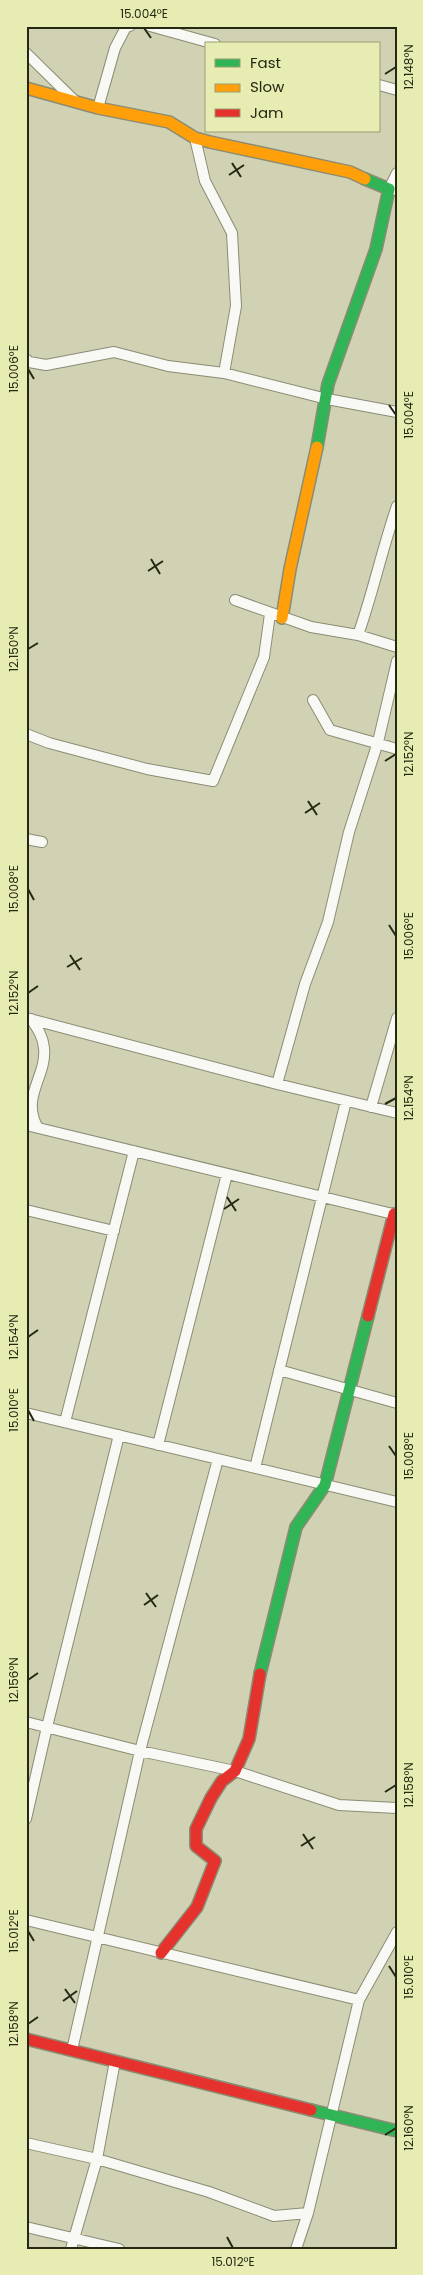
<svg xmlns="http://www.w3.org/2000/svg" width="423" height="2275" font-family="Poppins,sans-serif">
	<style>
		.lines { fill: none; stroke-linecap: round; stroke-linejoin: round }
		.street-casing { stroke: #8b8c74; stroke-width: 12 }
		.fast-casing { stroke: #8b8c74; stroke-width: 14 }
		.slow-casing { stroke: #8b8c74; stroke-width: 14 }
		.jam-casing { stroke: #8b8c74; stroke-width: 14 }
		.street { stroke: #f8f8f4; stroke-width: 10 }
		.fast { stroke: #30b455; stroke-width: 11 }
		.slow { stroke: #ff9f0a; stroke-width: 11 }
		.jam { stroke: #e5322d; stroke-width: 11 }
		.ticks { fill: none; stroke: #262812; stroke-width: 2 }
		.neatline { fill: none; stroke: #262812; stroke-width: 2 }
		.ticks-label { font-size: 12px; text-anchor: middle; fill: #262812 }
	</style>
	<rect width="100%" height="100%" fill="#d0d2b3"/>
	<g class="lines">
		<g class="street-casing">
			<path id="street" d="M 150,26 L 215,44
				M 26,53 L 75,101
				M 379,85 L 397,90
				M 98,108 L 115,48 L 126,27 L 130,26
				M 195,138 L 205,181 L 232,233 L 236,306 L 224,373
				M 397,173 L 389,189 L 397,190
				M 26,359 L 29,362 L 46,365 L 114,352 L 168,366 L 224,373 L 327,399 L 397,412
				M 235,600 L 311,627 L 358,635 L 397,647
				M 358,635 C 373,593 382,549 397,506
				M 313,700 L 330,730 L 397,749
				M 26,734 L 49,743 L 147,769 L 213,781 L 264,657 L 270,614
				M 26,839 L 42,842
				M 26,1018 L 277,1084 L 397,1113
				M 31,1019 C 37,1028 43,1036 44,1048 C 47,1077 20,1097 38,1128
				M 277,1084 L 305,984 L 328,922 L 349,832 L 378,742 L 397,661
				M 371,1107 L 397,1018
				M 26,1125 L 397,1215
				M 26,1210 L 114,1231
				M 279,1370 L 397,1403
				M 26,1413 L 397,1502
				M 65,1422 L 134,1151
				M 158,1445 L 227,1174
				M 255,1468 L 346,1101
				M 26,1722 L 140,1751 L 235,1771 L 339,1805 L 397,1808
				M 26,1819 L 47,1727 L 119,1435
				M 26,1920 L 359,2000
				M 72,2050 L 140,1751 L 218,1459
				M 26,2143 L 97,2159 L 209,2192 L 274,2216 L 308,2213
				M 26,2227 L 119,2249
				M 71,2249 L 97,2159 L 115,2061
				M 296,2249 L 308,2213 L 359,2000 L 397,1932"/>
		</g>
		<g class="fast-casing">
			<path id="fast" d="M 317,447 L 328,384 L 376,249 L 389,189 L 365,179
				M 260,1674 L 296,1527 L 325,1485 L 368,1316
				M 311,2110 L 397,2131"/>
		</g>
		<g class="slow-casing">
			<path id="slow" d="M 26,88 L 98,108 L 169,122 L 195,138 L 210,142 L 350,172 L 365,179
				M 282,618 L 290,569 L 317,447"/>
		</g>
		<g class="jam-casing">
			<path id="jam" d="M 368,1316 L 394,1214
				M 161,1953 L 197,1907 L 215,1861 L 196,1846 L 196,1829 L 211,1798 L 222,1781 L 235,1771 L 249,1739 L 260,1674
				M 26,2039 L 311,2110"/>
		</g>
		<use href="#street" class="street"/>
		<use href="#fast" class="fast"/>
		<use href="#slow" class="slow"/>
		<use href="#jam" class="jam"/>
	</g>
	<path class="ticks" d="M 144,28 L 151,38M 385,74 L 396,67M 232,163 L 241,177M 229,175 L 244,165M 28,369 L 34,379M 389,405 L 396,415M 151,559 L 160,574M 148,571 L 163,561M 28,649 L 38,643M 385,761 L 396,754M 308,801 L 317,815M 305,813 L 320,803M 28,889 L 34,900M 389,925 L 396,936M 70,955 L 80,970M 67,967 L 82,958M 28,993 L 38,986M 385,1104 L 396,1098M 227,1197 L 236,1211M 224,1209 L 239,1199M 28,1337 L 38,1330M 28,1410 L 34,1421M 389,1446 L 396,1456M 146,1593 L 156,1607M 144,1605 L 158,1595M 28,1680 L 38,1673M 385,1792 L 396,1785M 303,1834 L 313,1849M 301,1846 L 315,1837M 28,1931 L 34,1941M 389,1966 L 396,1977M 65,1989 L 75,2003M 63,2001 L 77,1991M 28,2024 L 38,2017M 385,2135 L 396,2128M 227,2237 L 233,2248"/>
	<rect width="423" height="2275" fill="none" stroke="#e7ecb3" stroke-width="55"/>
	<rect x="205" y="42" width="175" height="90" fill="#e7ecb3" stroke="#9a9e73"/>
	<rect x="215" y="59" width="25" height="8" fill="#30b455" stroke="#9a9e73"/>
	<text x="250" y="68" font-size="15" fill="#262812">Fast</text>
	<rect x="215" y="84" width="25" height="8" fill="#ff9f0a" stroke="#9a9e73"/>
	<text x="250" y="92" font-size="15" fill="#262812">Slow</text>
	<rect x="215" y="109" width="25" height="8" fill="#e5322d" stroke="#9a9e73"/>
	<text x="250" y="118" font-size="15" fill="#262812">Jam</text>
	<rect x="28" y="28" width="368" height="2220" class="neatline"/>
	<g class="ticks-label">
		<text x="144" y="18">15.004°E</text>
		<text transform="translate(409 67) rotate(-90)" y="4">12.148°N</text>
		<text transform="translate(14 369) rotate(-90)" y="4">15.006°E</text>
		<text transform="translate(409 415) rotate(-90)" y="4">15.004°E</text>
		<text transform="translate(14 649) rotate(-90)" y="4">12.150°N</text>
		<text transform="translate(409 754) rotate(-90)" y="4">12.152°N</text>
		<text transform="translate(14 889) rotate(-90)" y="4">15.008°E</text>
		<text transform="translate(409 936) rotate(-90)" y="4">15.006°E</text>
		<text transform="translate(14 993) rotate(-90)" y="4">12.152°N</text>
		<text transform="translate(409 1098) rotate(-90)" y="4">12.154°N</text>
		<text transform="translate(14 1337) rotate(-90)" y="4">12.154°N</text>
		<text transform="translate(14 1410) rotate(-90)" y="4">15.010°E</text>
		<text transform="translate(409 1456) rotate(-90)" y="4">15.008°E</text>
		<text transform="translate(14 1680) rotate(-90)" y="4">12.156°N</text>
		<text transform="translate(409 1785) rotate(-90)" y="4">12.158°N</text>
		<text transform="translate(14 1931) rotate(-90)" y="4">15.012°E</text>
		<text transform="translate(409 1977) rotate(-90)" y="4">15.010°E</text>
		<text transform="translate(14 2024) rotate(-90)" y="4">12.158°N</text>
		<text transform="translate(409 2128) rotate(-90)" y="4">12.160°N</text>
		<text x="233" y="2266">15.012°E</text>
	</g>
</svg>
